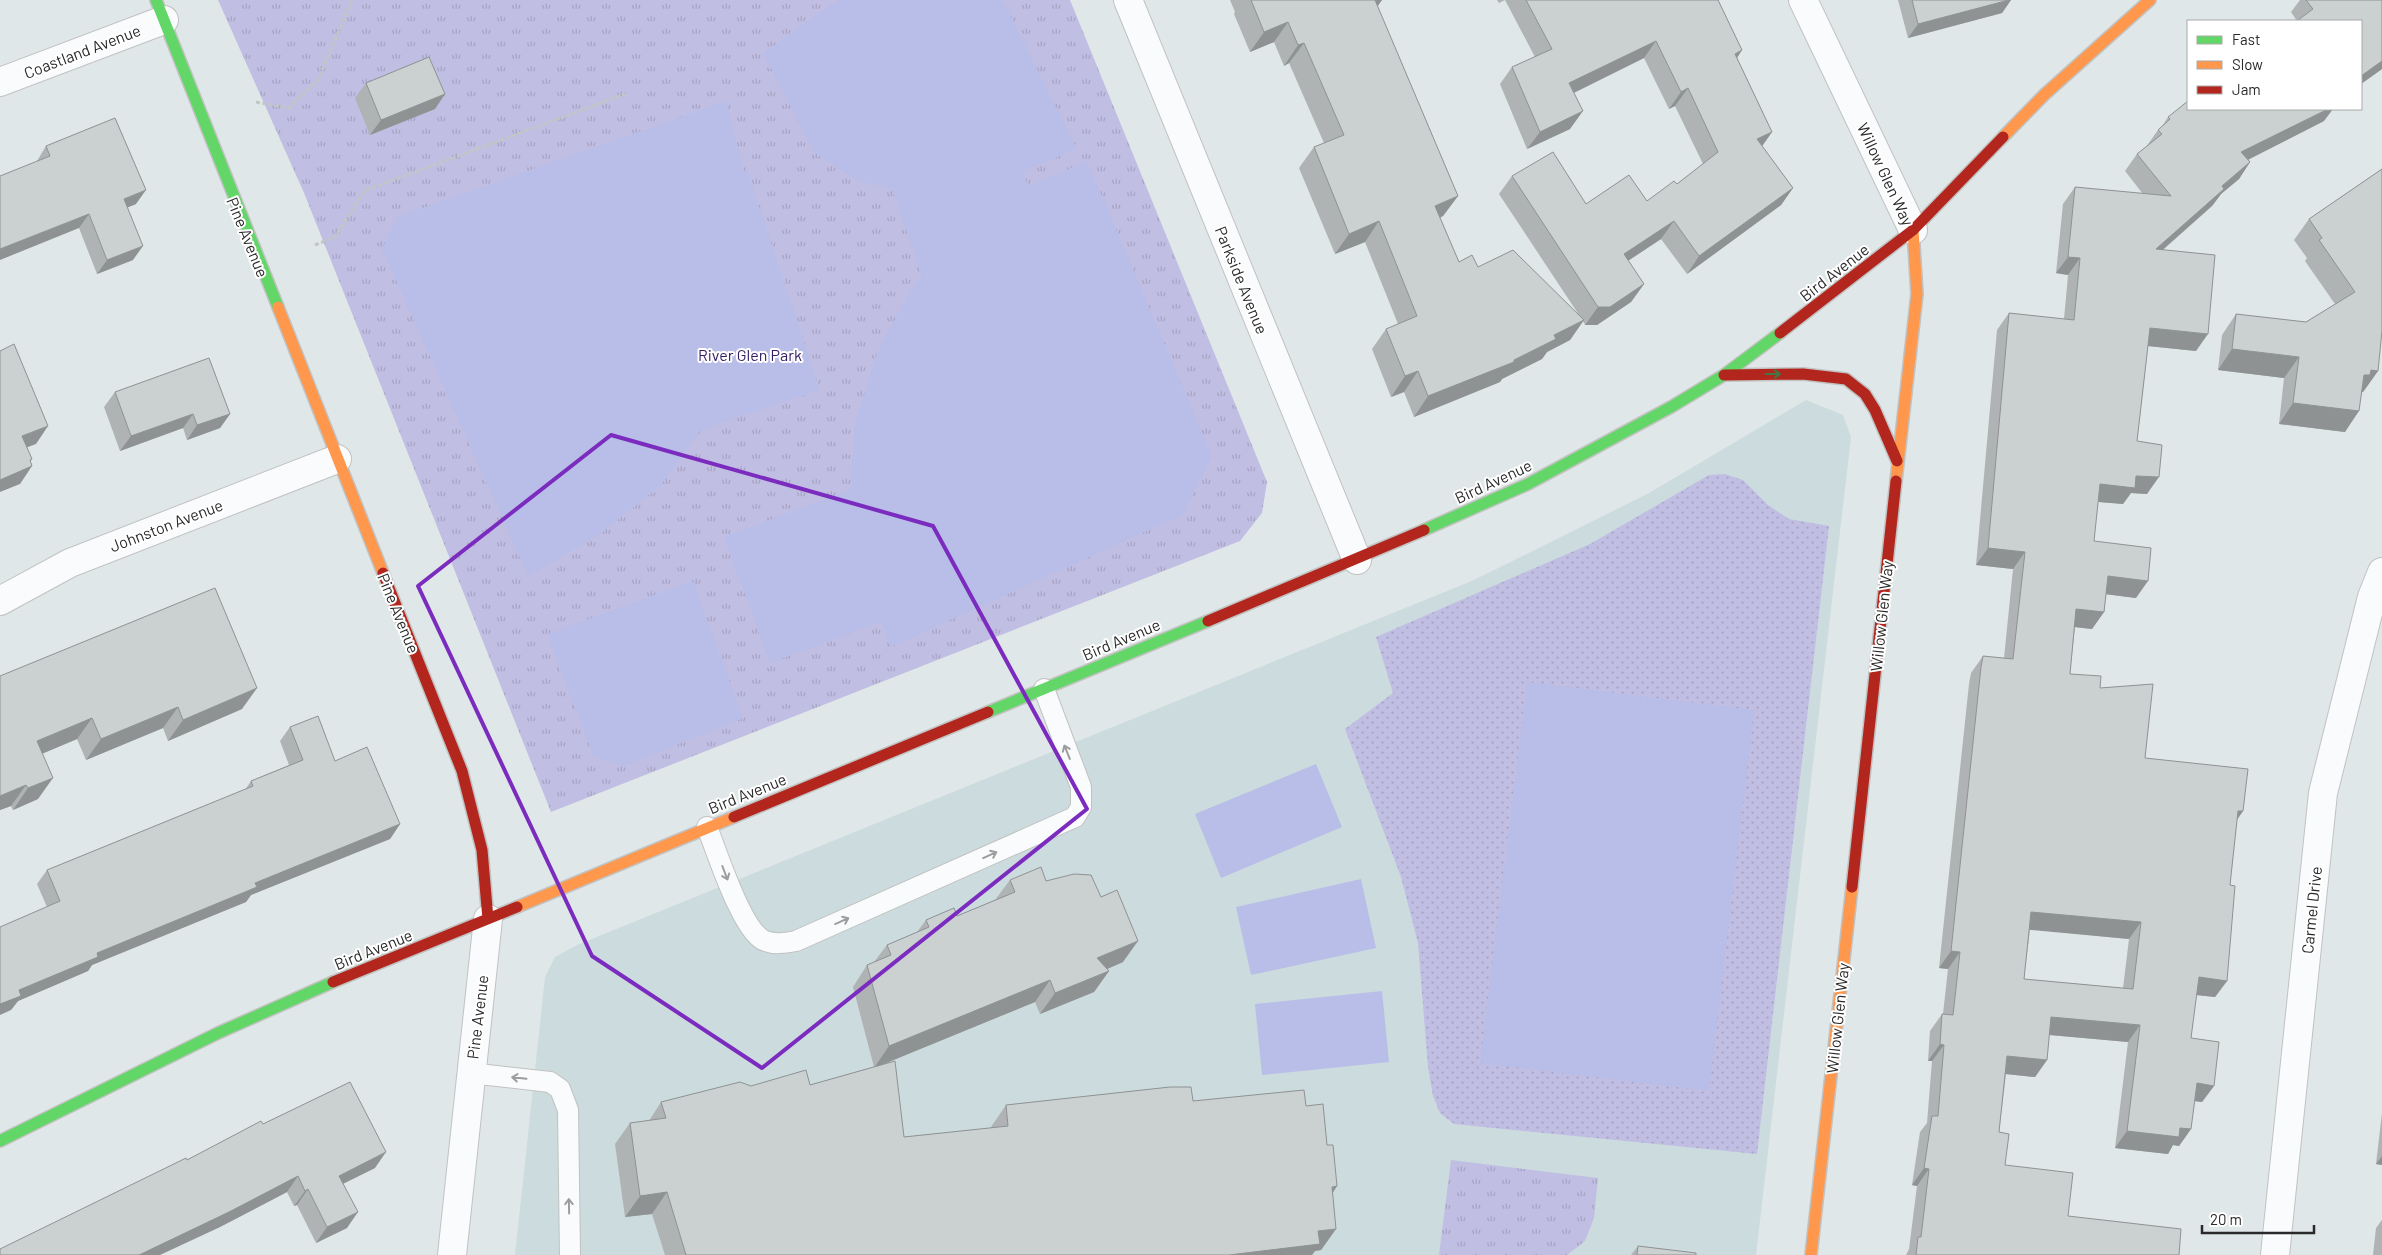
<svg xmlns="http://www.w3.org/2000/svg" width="2382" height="1255" font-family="Barlow,sans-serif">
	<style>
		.education { fill: #ccdbde }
		.grass { fill: url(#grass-dots) }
		.park { fill: url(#park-tufts) }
		.pitch { fill: #b8bee7 }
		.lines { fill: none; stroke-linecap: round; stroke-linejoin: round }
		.lane-casing { stroke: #c1c2c1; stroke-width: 22 }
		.street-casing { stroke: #c1c2c1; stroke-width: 30 }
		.fast-casing { stroke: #c1c2c1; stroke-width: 14 }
		.slow-casing { stroke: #c1c2c1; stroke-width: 14 }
		.jam-casing { stroke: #c1c2c1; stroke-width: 14 }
		.path { stroke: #c4c5c5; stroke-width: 3; stroke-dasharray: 4 2.5; stroke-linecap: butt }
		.lane { stroke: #fafbfc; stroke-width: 20 }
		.street { stroke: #fafbfc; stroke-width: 28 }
		.fast { stroke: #63d668; stroke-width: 11 }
		.slow { stroke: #ff974d; stroke-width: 11 }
		.jam { stroke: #b3261e; stroke-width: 11 }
		.wall { fill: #afb3b4; fill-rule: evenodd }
		.shaded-wall { fill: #8e9292 }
		.building { fill: #cbd0d1; stroke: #8e9292; fill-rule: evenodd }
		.oneway { stroke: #447746 }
		.oneway2 { stroke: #9c9d9e }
		.marked { fill: none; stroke: #7b2cbf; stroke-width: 4; stroke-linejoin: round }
		.labels { text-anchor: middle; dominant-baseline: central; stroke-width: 4; stroke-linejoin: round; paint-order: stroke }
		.street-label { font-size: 16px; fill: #2a2a2a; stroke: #fff }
		.park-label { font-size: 16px; fill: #341d64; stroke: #fff }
	</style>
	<defs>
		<pattern id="grass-dots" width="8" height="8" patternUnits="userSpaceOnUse" patternTransform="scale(1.25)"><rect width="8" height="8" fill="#c1bee3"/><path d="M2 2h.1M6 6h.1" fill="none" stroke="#a6a3c3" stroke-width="1.8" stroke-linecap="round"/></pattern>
		<pattern id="park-tufts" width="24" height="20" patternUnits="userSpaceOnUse" patternTransform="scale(1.25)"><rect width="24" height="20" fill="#c1bee3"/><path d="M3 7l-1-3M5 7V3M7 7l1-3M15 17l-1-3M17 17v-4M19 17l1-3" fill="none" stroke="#a6a3c3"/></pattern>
	</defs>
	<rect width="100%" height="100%" fill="#e0e7e8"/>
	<path class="education" d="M 1806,400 L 1843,415 L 1851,437 L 1756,1255 L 515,1255 L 545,977 L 555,957 L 577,945 L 1474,580 L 1649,493 Z"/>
	<path class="grass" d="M 1725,474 L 1743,480 L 1768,505 L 1789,519 L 1829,526 L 1757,1154 L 1454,1124 L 1440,1113 L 1433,1096 L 1428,1067 L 1418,943 L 1401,877 L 1345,729 L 1393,693 L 1376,637 L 1590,544 L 1709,475 Z"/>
	<path class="park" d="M 218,0 L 1070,0 L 1267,482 L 1262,513 L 1240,541 L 551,812 L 304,193 Z
		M 1451,1160 L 1598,1178 L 1594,1218 L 1585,1241 L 1567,1255 L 1439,1255 Z"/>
	<path class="pitch" d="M 838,0 L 1003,0 L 1077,149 L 1023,171 L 1028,186 L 1087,161 L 1212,456 L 1182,515 L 891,647 L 881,622 L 770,663 L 724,537 L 850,490 L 855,423 L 877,353 L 911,289 L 922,276 L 892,189 L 856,180 L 815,153 L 763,53 Z
		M 726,101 L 744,171 L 747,170 L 820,390 L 701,430 L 660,486 L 599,535 L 528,576 L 382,249 L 397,217 Z
		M 693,581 L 743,718 L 624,766 L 593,756 L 547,634 Z
		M 1527,682 L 1754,710 L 1709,1091 L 1480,1063 Z
		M 1316,764 L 1342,827 L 1221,878 L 1195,814 Z
		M 1361,879 L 1376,948 L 1251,975 L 1236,907 Z
		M 1382,991 L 1389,1062 L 1262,1075 L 1255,1004 Z"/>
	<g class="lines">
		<g class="lane-casing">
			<path id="lane" d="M 707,827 C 717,852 741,928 763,940 C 774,945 785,943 796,941 L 1075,817 L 1081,807 L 1081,787 L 1044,689
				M 470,1073 L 550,1082 L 560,1089 L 568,1110 L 570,1255"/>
		</g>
		<g class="street-casing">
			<path id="street" d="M 1128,0 L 1357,560
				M 1803,0 L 1913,230
				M 0,82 L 164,20
				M 0,601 L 70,563 L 337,459
				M 452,1255 L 488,919
				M 2275,1255 L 2323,793 L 2372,597 L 2382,572"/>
		</g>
		<g class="fast-casing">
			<path id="fast" d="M 156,0 L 278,307
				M 1424,530 L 1528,484 L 1671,407 L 1724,375 L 1780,333
				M 988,712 L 1208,621
				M 0,1141 L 218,1033 L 333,982"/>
		</g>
		<g class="slow-casing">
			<path id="slow" d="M 2003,137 L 2044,95 L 2150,0
				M 278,307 L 383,573
				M 1896,481 L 1917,294 L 1913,230
				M 517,907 L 734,817
				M 1811,1255 L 1852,887"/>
		</g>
		<g class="jam-casing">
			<path id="jam" d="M 1780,333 L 1913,230 L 2003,137
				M 1724,375 L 1803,374 L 1846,379 L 1865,394 L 1875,410 L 1897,461
				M 383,573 L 462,771 L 482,850 L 488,919
				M 1208,621 L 1424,530
				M 734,817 L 988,712
				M 1852,887 L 1896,481
				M 333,982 L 517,907"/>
		</g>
		<path class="path" d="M 256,102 L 289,108 L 318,80 L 352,0
			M 315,245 L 335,237 L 364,191 L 625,94"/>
		<use href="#lane" class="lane"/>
		<use href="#street" class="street"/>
		<use href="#fast" class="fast"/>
		<use href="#slow" class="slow"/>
		<use href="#jam" class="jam"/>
	</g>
	<path class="wall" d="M 1230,0 L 1382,0 L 1377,6 L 1458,196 L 1443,216 L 1440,218 L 1459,262 L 1478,267 L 1579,315 L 1499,194 L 1512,176 L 1586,204 L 1647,201 L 1677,184 L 1703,164 L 1675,106 L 1669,109 L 1644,58 L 1574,93 L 1570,129 L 1527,149 L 1500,84 L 1512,67 L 1535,57 L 1505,0 L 1499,3 L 1497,0 L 1718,0 L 1742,50 L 1737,58 L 1772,132 L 1762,146 L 1793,188 L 1781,205 L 1687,274 L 1661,239 L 1628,261 L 1644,284 L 1631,302 L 1597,325 L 1585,325 L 1583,321 L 1570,340 L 1547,352 L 1542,359 L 1502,379 L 1500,382 L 1414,417 L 1404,392 L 1391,397 L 1372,349 L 1386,329 L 1398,324 L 1365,242 L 1335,254 L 1299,168 L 1314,147 L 1324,143 L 1289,63 L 1284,66 L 1274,42 L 1250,52 L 1234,14 L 1235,12 Z
		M 1898,0 L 2011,0 L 2002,13 L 1908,38 Z
		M 2300,0 L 2382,0 L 2382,69 L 2361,84 L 2361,21 L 2297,21 L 2291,12 Z
		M 366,83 L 435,109 L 370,135 L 355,98 Z
		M 2168,117 L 2324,121 L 2248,159 L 2250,162 L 2239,179 L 2221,194 L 2212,206 L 2163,250 L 2196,351 L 2148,346 L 2137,441 L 2147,494 L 2131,493 L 2123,504 L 2098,502 L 2094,541 L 2136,598 L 2106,594 L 2104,612 L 2092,629 L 2075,627 L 2070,674 L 2100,688 L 2145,758 L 2243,811 L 2237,820 L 2230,885 L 2227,981 L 2215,997 L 2196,995 L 2191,1038 L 2214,1086 L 2202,1102 L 2194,1101 L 2191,1129 L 2179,1146 L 2173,1145 L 2168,1154 L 2115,1148 L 2128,1042 L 2049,1035 L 2047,1060 L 2035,1077 L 2006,1074 L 1999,1132 L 2005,1165 L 2068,1216 L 2179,1255 L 1906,1255 L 1909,1249 L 1917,1186 L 1912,1185 L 1920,1132 L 1927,1123 L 1932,1061 L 1928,1061 L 1930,1031 L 1942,1014 L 1943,1014 L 1948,969 L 1939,968 L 1969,684 L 1971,673 L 1983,656 L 2004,658 L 2013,569 L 1976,565 L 1997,330 L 2009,313 L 2064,319 L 2068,275 L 2056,273 L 2063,204 L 2075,187 L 2143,194 L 2125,171 L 2137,154 L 2146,147 L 2158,130 L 2163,125 ZM 2030,929 L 2129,939 L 2123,988 L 2024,979 Z
		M 46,146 L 136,204 L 128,207 L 133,260 L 97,274 L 79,228 L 37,161 Z
		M 2382,169 L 2378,371 L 2363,392 L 2362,392 L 2345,432 L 2279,424 L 2284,378 L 2218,370 L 2222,335 L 2236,314 L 2306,322 L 2335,304 L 2305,261 L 2307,258 L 2294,240 L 2309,219 Z
		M 115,392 L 230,414 L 220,428 L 187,440 L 183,428 L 120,451 L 104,407 Z
		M 0,676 L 242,709 L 168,741 L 163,728 L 86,760 L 77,739 L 42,754 L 38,799 L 13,810 L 11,806 L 0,810 Z
		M 290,727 L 335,761 L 400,824 L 390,839 L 251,895 L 246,902 L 92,965 L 88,971 L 18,1001 L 11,1010 L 47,907 L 37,884 L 47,870 L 245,790 L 251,781 L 289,765 L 280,741 Z
		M 1010,880 L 1046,881 L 1123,962 L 1107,969 L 1109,971 L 1094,992 L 1040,1014 L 1035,1002 L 876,1067 L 904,1137 L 991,1128 L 991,1127 L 1006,1105 L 1193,1101 L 1306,1106 L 1327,1145 L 1337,1186 L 1332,1194 L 1336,1229 L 1321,1250 L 1315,1251 L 1312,1255 L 665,1255 L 652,1214 L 625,1217 L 615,1144 L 630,1123 L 649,1121 L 661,1102 L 751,1086 L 810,1085 L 874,1067 L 853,987 L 867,965 L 874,962 L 887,945 L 917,932 L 926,920 L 957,916 L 995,900 Z
		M 2382,1113 L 2382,1165 L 2376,1164 Z
		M 263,1124 L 375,1168 L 343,1184 L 347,1228 L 316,1243 L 297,1205 L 294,1206 L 287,1192 L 218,1228 L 187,1160 Z
		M 2382,1220 L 2382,1255 L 2373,1255 L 2376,1228 Z
		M 1638,1246 L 1696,1255 L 1631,1255 Z"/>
	<path class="shaded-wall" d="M 1374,0 L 1382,0 L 1373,13 Z
		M 2009,0 L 2011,0 L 2002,13 L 1908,38 L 1918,24 Z
		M 1288,22 L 1274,42 L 1250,52 L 1264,32 Z
		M 1656,41 L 1644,58 L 1557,101 L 1569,83 Z
		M 1304,43 L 1289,63 L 1284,66 L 1298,45 Z
		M 1742,50 L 1730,68 L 1735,54 Z
		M 2382,61 L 2382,69 L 2361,84 L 2361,76 Z
		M 1688,88 L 1675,106 L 1669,109 L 1681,92 Z
		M 445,94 L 435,109 L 370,135 L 381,120 Z
		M 2328,109 L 2333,109 L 2324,121 L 2230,169 L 2241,152 Z
		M 1583,111 L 1570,129 L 1527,149 L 1540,132 Z
		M 1772,132 L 1760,149 L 1757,139 Z
		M 2250,162 L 2239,179 L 2221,194 L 2212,206 L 2144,266 L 2156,249 L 2222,186 Z
		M 1793,188 L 1781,205 L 1687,274 L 1699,256 Z
		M 146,190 L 136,204 L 114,213 L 124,199 Z
		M 1458,196 L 1443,216 L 1421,226 L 1435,206 Z
		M 89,214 L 79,228 L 0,260 L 0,249 Z
		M 1379,221 L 1365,242 L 1335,254 L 1349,234 Z
		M 1674,221 L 1661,239 L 1611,272 L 1624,254 Z
		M 143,246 L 133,260 L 97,274 L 107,260 Z
		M 2068,257 L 2080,258 L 2068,275 L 2056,273 Z
		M 1644,284 L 1631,302 L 1597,325 L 1585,325 L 1598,307 Z
		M 1584,320 L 1570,340 L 1547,352 L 1542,359 L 1502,379 L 1500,382 L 1414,417 L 1428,396 L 1514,360 L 1554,335 Z
		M 2150,328 L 2208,334 L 2196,351 L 2138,345 Z
		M 2232,349 L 2299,357 L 2284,378 L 2218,370 Z
		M 2371,370 L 2378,371 L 2363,392 L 2359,392 L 2364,375 Z
		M 1418,371 L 1404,392 L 1391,397 L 1405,376 Z
		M 2293,403 L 2359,411 L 2345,432 L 2279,424 Z
		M 193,414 L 183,428 L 120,451 L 131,436 Z
		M 230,414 L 220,428 L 187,440 L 197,425 Z
		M 48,426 L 36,444 L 9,454 L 22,436 Z
		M 32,459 L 24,469 L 32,466 L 20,484 L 0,492 L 0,480 Z
		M 2136,476 L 2159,477 L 2147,494 L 2131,493 L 2123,504 L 2088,501 L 2100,484 Z
		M 1988,548 L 2025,552 L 2013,569 L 1976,565 Z
		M 2108,576 L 2148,581 L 2136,598 L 2096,593 Z
		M 2076,609 L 2104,612 L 2092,629 L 2065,626 Z
		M 257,688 L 242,709 L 168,741 L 183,720 Z
		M 178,707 L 163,728 L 86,760 L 101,739 Z
		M 92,718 L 77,739 L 22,762 L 37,741 Z
		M 53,778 L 38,799 L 13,810 L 28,788 Z
		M 26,785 L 11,806 L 0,810 L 0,796 Z
		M 2238,811 L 2243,811 L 2231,828 Z
		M 400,824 L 390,839 L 251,895 L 246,902 L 92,965 L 88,971 L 18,1001 L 11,1010 L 0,1015 L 0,1004 L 19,990 L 97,953 L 255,883 Z
		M 2031,912 L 2141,922 L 2129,939 L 2020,929 Z
		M 1138,941 L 1123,962 L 1082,980 L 1097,958 Z
		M 1951,951 L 1960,952 L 1948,969 L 1939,968 Z
		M 1109,971 L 1094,992 L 1040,1014 L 1055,993 Z
		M 2199,977 L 2227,981 L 2215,997 L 2187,994 Z
		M 1050,980 L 1035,1002 L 874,1068 L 889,1046 Z
		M 2051,1017 L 2140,1025 L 2128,1042 L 2039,1034 Z
		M 1940,1044 L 1944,1045 L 1932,1061 L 1928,1061 Z
		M 2007,1056 L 2047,1060 L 2035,1077 L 1996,1073 Z
		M 2197,1083 L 2214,1086 L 2202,1102 L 2185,1100 Z
		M 2180,1128 L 2191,1129 L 2179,1146 L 2173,1145 L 2168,1154 L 2115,1148 L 2127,1131 Z
		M 386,1152 L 375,1168 L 328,1191 L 339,1176 Z
		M 2382,1156 L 2382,1165 L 2376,1164 Z
		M 1924,1168 L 1929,1169 L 1917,1186 L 1912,1185 Z
		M 298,1176 L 287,1192 L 218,1228 L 160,1255 L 139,1255 Z
		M 1337,1186 L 1323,1208 L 1332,1187 Z
		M 308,1189 L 297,1205 L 294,1206 L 305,1191 Z
		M 667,1192 L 652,1214 L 625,1217 L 640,1196 Z
		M 358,1212 L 347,1228 L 316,1243 L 327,1227 Z
		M 1336,1229 L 1321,1250 L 1315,1251 L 1312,1255 L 1228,1255 L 1318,1231 Z"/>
	<path class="building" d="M 1251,0 L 1375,0 L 1458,196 L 1435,206 L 1459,262 L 1472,255 L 1478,267 L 1513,250 L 1584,320 L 1554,335 L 1556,339 L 1514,360 L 1514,362 L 1428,396 L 1418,371 L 1405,376 L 1386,329 L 1417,316 L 1379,221 L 1349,234 L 1314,147 L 1344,135 L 1304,43 L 1298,45 L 1288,22 L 1264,32 Z
		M 1526,0 L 1718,0 L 1742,50 L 1735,54 L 1772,132 L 1757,139 L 1793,188 L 1699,256 L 1674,221 L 1624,254 L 1644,284 L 1610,307 L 1598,307 L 1512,176 L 1553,152 L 1586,204 L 1629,175 L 1647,201 L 1674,181 L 1677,184 L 1718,152 L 1688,88 L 1681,92 L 1656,41 L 1569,83 L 1583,111 L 1540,132 L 1512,67 L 1552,49 Z
		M 1912,0 L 2009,0 L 1918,24 Z
		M 2306,0 L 2382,0 L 2382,61 L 2361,76 L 2361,21 L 2299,21 L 2298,20 L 2313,9 Z
		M 429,57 L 445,94 L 381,120 L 366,83 Z
		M 2188,101 L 2188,109 L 2328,109 L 2241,152 L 2250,162 L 2222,186 L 2224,189 L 2156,249 L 2215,255 L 2208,334 L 2150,328 L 2137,441 L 2162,445 L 2159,477 L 2136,476 L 2135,488 L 2100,484 L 2094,541 L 2151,548 L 2148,581 L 2108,576 L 2104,612 L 2076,609 L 2070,674 L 2101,676 L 2100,688 L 2153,684 L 2145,758 L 2248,769 L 2243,811 L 2238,811 L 2230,885 L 2235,886 L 2227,981 L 2199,977 L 2191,1038 L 2219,1042 L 2214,1086 L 2197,1083 L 2191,1129 L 2180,1128 L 2179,1137 L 2127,1131 L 2140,1025 L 2051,1017 L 2047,1060 L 2007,1056 L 1999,1132 L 2009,1134 L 2005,1165 L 2073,1173 L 2068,1216 L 2181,1229 L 2179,1255 L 1916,1255 L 1918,1237 L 1921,1237 L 1929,1169 L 1924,1168 L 1932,1116 L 1938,1116 L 1944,1045 L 1940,1044 L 1942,1014 L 1953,1015 L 1960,952 L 1951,951 L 1981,667 L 1983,656 L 2013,659 L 2025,552 L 1988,548 L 2009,313 L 2074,320 L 2080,258 L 2068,257 L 2075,187 L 2171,196 L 2137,154 L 2162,134 L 2158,130 L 2170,119 L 2168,117 ZM 2031,912 L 2141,922 L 2133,989 L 2024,979 Z
		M 115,118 L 146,190 L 124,199 L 143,246 L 107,260 L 89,214 L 0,249 L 0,176 L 50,156 L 46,146 Z
		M 2382,169 L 2382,331 L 2378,371 L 2371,370 L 2370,375 L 2364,375 L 2359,411 L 2293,403 L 2299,357 L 2232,349 L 2236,314 L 2306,322 L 2355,292 L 2319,240 L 2322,238 L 2309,219 Z
		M 14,344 L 48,426 L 22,436 L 32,459 L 30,460 L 32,466 L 0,480 L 0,351 Z
		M 209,358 L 230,414 L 197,425 L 193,414 L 131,436 L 115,392 Z
		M 215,588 L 257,688 L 183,720 L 178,707 L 101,739 L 92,718 L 37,741 L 53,778 L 28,788 L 26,785 L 0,796 L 0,676 Z
		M 318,716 L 335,761 L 367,747 L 400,824 L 255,883 L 257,887 L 97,953 L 98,957 L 19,990 L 21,996 L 0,1004 L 0,927 L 60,901 L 47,870 L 253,786 L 251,781 L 303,760 L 290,727 Z
		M 1041,867 L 1046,881 L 1074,874 L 1091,875 L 1101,897 L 1117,890 L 1138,941 L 1097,958 L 1109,971 L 1055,993 L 1050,980 L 889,1046 L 867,965 L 891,955 L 887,945 L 929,927 L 926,920 L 954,908 L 957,916 L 1015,892 L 1010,880 Z
		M 895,1061 L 904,1137 L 1008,1126 L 1006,1105 L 1170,1087 L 1191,1087 L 1193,1101 L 1304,1090 L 1306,1106 L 1323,1104 L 1327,1145 L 1333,1145 L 1337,1186 L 1332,1187 L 1336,1229 L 1318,1231 L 1320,1244 L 1229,1255 L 686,1255 L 667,1192 L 640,1196 L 630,1123 L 666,1118 L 661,1102 L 740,1082 L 751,1086 L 806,1070 L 810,1085 Z
		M 350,1082 L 386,1152 L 339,1176 L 358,1212 L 327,1227 L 308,1189 L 305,1191 L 298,1176 L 229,1212 L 139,1255 L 0,1255 L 0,1249 L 186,1158 L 187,1160 L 261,1121 L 263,1124 Z
		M 1638,1246 L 1696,1253 L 1696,1255 L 1637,1255 Z"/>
	<defs><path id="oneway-shaft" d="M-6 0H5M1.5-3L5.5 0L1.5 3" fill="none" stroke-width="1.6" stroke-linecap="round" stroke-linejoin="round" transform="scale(1.25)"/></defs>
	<use class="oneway" href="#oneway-shaft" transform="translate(1773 374)"/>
	<g class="oneway2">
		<use href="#oneway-shaft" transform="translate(1067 752) rotate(-112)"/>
		<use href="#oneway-shaft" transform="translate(990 855) rotate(-24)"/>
		<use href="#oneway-shaft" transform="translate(725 873) rotate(69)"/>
		<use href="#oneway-shaft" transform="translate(842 921) rotate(-24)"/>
		<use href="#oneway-shaft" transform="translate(519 1078) rotate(-174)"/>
		<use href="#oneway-shaft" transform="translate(569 1206) rotate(-91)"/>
	</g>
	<path class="marked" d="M 611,435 L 933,526 L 1087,809 L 762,1068 L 592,956 L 418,586 Z"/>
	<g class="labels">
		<g class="street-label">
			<text transform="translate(82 51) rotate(-21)">Coastland Avenue</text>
			<text transform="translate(1886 174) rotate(65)">Willow Glen Way</text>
			<text transform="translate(248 237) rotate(68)">Pine Avenue</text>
			<text transform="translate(1834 272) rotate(-38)">Bird Avenue</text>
			<text transform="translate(1242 280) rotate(68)">Parkside Avenue</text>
			<text transform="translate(1493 481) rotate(-25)">Bird Avenue</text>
			<text transform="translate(166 525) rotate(-21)">Johnston Avenue</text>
			<text transform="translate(399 613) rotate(68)">Pine Avenue</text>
			<text transform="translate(1881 616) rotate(-84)">Willow Glen Way</text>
			<text transform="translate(1121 639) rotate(-23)">Bird Avenue</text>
			<text transform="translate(747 793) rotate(-22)">Bird Avenue</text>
			<text transform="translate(2311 910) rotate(-84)">Carmel Drive</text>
			<text transform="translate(373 949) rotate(-22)">Bird Avenue</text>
			<text transform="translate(477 1017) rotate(-83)">Pine Avenue</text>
			<text transform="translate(1837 1018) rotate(-84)">Willow Glen Way</text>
		</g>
		<g class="park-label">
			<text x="750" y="354">River Glen Park</text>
		</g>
	</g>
	<rect x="2187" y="20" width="175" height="90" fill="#ffffff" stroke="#aaaaaa"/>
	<rect x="2197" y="36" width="25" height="8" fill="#63d668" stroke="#aaaaaa"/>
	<text x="2232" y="45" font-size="15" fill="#2a2a2a">Fast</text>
	<rect x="2197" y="61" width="25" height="8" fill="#ff974d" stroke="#aaaaaa"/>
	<text x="2232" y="70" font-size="15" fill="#2a2a2a">Slow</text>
	<rect x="2197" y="86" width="25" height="8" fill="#b3261e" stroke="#aaaaaa"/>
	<text x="2232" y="95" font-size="15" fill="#2a2a2a">Jam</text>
	<path d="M2202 1225v8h112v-8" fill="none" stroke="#2a2a2a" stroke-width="2.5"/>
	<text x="2210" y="1225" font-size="15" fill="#2a2a2a" stroke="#ffffff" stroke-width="4" paint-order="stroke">20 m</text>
</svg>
